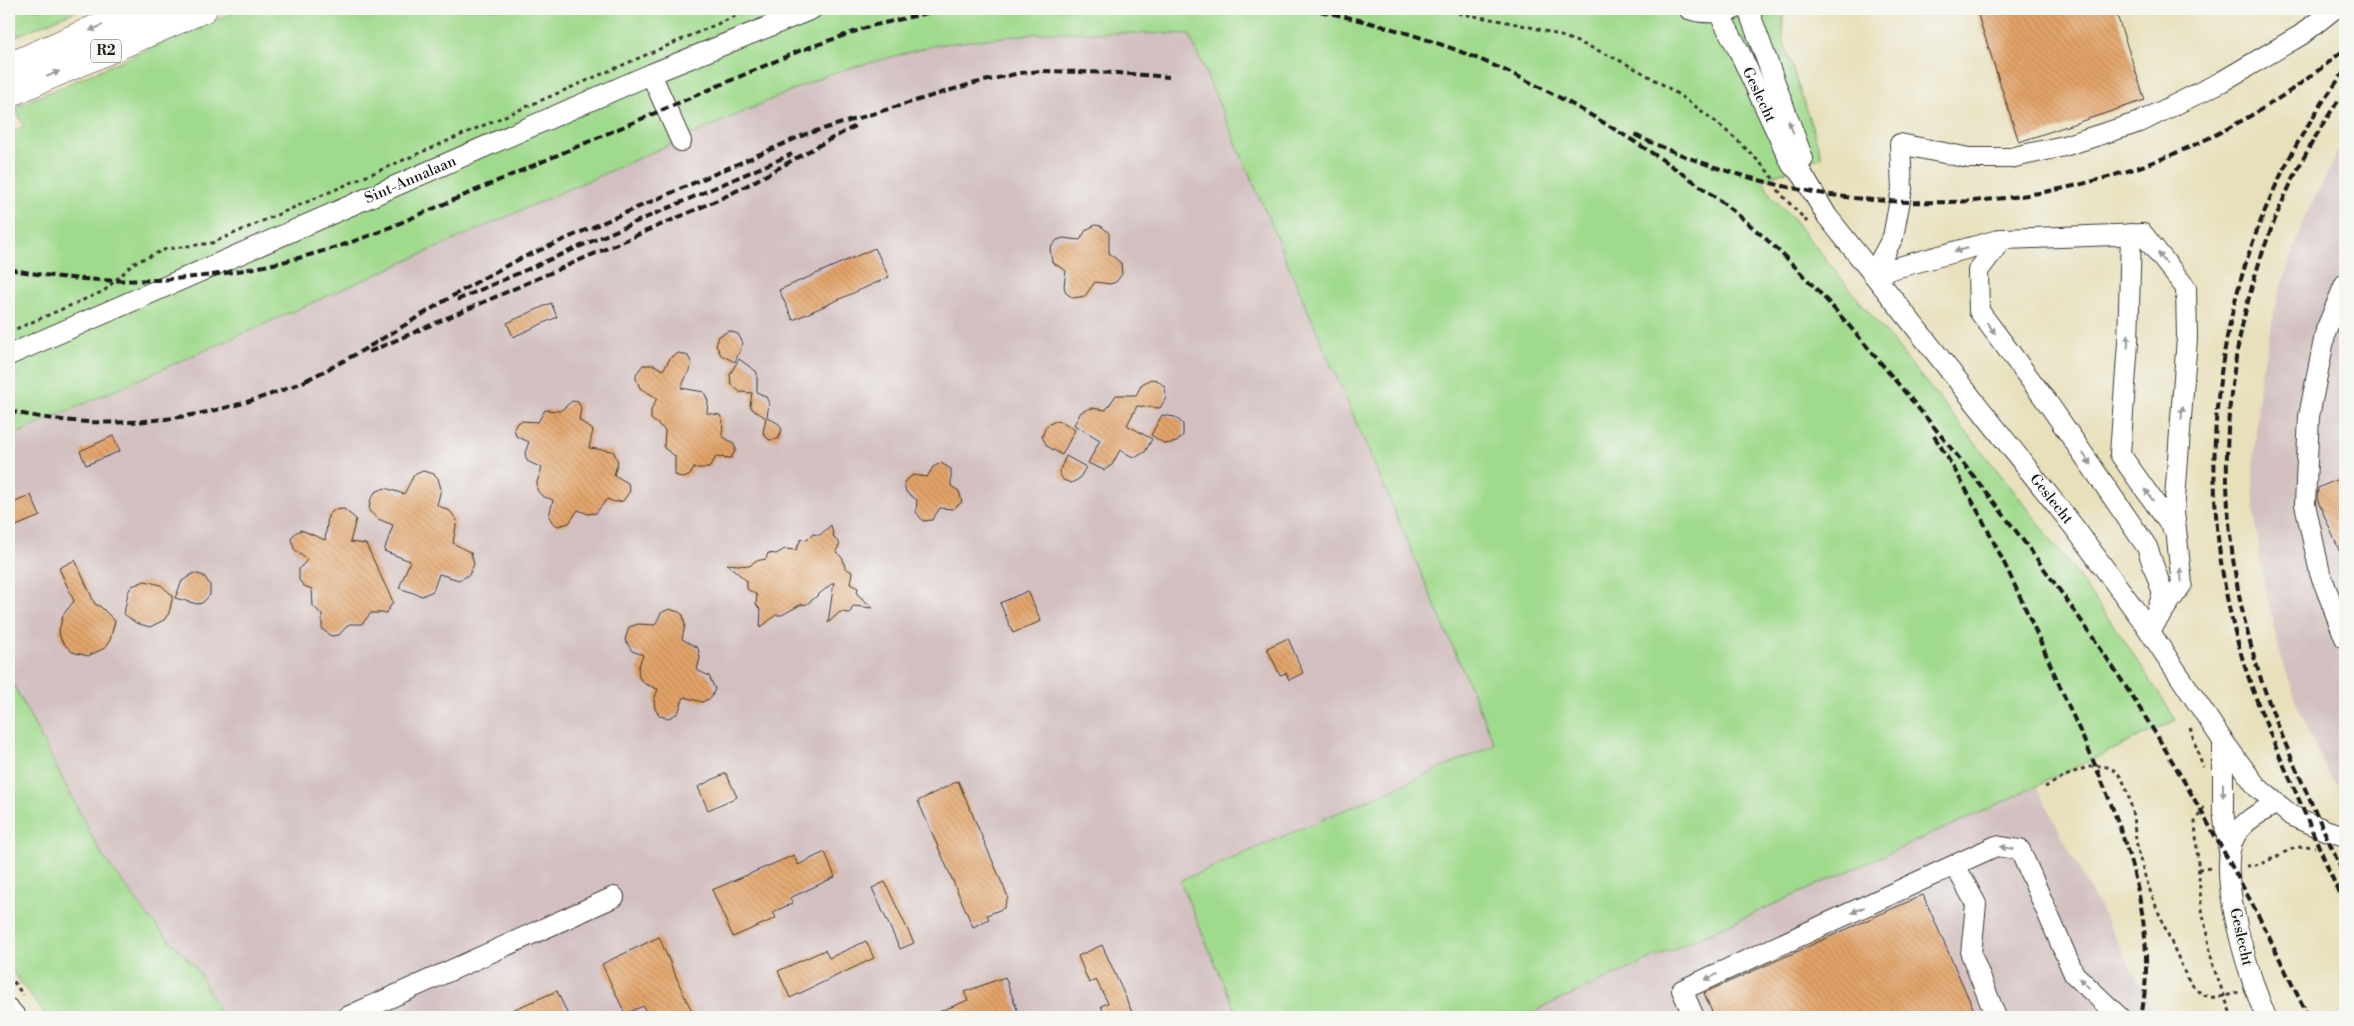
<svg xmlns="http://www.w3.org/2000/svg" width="2354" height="1026" font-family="'Libre Bodoni',serif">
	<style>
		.industrial { fill: #d2bfbf }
		.green { fill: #a0da8d; stroke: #5e7b54 }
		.building { fill: url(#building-back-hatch) }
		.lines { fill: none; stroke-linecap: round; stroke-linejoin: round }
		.minor-casing { stroke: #3b3934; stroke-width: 22 }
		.highway-casing { stroke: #3b3934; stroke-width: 29 }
		.path { stroke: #3b3934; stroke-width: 3; stroke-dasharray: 4 4; stroke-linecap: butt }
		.minor { stroke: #fff; stroke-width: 20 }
		.highway { stroke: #fff; stroke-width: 28 }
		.rail { stroke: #1c1c1c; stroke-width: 4; stroke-dasharray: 8 4; stroke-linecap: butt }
		.oneway { fill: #999 }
		.labels { text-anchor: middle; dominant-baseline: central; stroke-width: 5; stroke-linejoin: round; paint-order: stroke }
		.shield { fill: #f6f6f2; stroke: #5d5d5c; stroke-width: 1 }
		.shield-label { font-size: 14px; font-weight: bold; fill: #1c1c1c }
		.street-label { font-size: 15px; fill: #1c1c1c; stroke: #f6f6f2 }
	</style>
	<defs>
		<pattern id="building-back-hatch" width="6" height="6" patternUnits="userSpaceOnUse" patternTransform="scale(1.25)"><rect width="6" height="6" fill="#e2a369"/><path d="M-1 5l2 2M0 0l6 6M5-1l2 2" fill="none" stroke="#c18c5a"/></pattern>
	</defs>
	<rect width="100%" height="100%" fill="#f6f6f2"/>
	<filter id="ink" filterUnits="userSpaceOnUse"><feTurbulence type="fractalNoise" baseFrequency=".02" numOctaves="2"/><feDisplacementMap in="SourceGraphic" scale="10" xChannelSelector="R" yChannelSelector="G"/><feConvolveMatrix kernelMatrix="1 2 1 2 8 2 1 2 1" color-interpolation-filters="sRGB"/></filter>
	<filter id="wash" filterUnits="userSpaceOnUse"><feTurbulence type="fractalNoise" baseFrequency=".0096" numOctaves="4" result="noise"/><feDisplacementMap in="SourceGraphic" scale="20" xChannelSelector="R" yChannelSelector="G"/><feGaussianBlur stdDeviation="1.12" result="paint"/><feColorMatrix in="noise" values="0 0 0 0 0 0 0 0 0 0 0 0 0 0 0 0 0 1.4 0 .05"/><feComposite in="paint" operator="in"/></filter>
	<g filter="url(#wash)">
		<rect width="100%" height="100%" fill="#e8e0bb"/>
		<path class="industrial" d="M 1049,32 L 1189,34 L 1496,745 L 1180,881 L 1238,1017 L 222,1017 L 197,969 L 151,920 L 102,855 L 9,676 L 9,437 L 829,74 L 936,45 Z
			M 2345,138 L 2345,790 L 2334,782 L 2323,763 L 2298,706 L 2279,650 L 2261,569 L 2254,507 L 2253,475 L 2259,384 L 2277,300 L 2304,219 Z
			M 2036,786 L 2157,1017 L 1521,1017 L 1979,813 Z"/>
		<path class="green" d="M 9,9 L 80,9 L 9,39 Z
			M 241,9 L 1783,9 L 1783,40 L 1822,157 L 1763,180 L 1772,197 L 1789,214 L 2023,502 L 2120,634 L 2176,720 L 1979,813 L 1521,1017 L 1238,1017 L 1180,881 L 1495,745 L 1189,34 L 1049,32 L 936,45 L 829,74 L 9,437 L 9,133 L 24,126 L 15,107 Z
			M 9,676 L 102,855 L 151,920 L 197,969 L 222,1017 L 47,1017 L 9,967 Z"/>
		<g id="blocks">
			<path class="building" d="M 1976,9 L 2115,9 L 2145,100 L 2019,142 Z
				M 1095,225 L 1101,226 L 1109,233 L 1109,253 L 1121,263 L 1122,274 L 1116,282 L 1110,284 L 1095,282 L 1085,296 L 1073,298 L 1066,293 L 1064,286 L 1066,271 L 1052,262 L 1050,248 L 1057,240 L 1063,238 L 1080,240 L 1086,230 Z
				M 875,248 L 889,277 L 793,320 L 779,290 Z
				M 551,303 L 557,317 L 513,337 L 507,323 Z
				M 729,331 L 738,334 L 743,343 L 735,362 L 721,355 L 716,345 L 719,336 Z
				M 679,353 L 688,356 L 692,364 L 681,388 L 704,392 L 708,401 L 707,413 L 720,415 L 723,422 L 722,436 L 733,443 L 736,449 L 731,458 L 716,457 L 709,468 L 694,468 L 690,475 L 684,478 L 675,475 L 675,456 L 664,448 L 665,430 L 651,419 L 651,410 L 657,398 L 640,388 L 636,379 L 636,374 L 643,365 L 654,365 L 663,370 L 671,357 Z
				M 739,359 L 757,372 L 757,392 L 766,397 L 769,403 L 767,417 L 779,424 L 782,430 L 778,439 L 770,440 L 765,436 L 763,432 L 766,418 L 752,409 L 750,405 L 752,393 L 740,392 L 731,384 L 730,374 Z
				M 1151,379 L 1157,380 L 1165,387 L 1166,398 L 1160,408 L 1137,406 L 1127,425 L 1152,439 L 1145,452 L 1136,457 L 1131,456 L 1120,450 L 1112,465 L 1104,470 L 1088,463 L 1100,440 L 1074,425 L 1081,412 L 1091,408 L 1106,410 L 1116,395 L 1136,395 L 1142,384 Z
				M 572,401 L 578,402 L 581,408 L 579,420 L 593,430 L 589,448 L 613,451 L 618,462 L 614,475 L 628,483 L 630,491 L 623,501 L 615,502 L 607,499 L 596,513 L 588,514 L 578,510 L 569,523 L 558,526 L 552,522 L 549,516 L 553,500 L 542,496 L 537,490 L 537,482 L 542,468 L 527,461 L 525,453 L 529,442 L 516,436 L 514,428 L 517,423 L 522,421 L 538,422 L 545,410 L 560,411 Z
				M 1162,415 L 1175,417 L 1183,424 L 1183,435 L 1177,442 L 1165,444 L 1151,435 Z
				M 1055,421 L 1061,422 L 1075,430 L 1062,455 L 1047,446 L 1042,437 L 1046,426 Z
				M 113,436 L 120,451 L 86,465 L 80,451 Z
				M 1066,456 L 1086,467 L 1079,479 L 1071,483 L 1063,480 L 1059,472 Z
				M 941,463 L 951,469 L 951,486 L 959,491 L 962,502 L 953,509 L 940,508 L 932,520 L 923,521 L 916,512 L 917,500 L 906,492 L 904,482 L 913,475 L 927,477 L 933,467 Z
				M 423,471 L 434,474 L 438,478 L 441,489 L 437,505 L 450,511 L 457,520 L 453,543 L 471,553 L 474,564 L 469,575 L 459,580 L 439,574 L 433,591 L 422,596 L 399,588 L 410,561 L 384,551 L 393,525 L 378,519 L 369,511 L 370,501 L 375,492 L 385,488 L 404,494 L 414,475 Z
				M 2345,476 L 2345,564 L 2317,499 L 2318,488 Z
				M 31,495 L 40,516 L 9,529 L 9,505 Z
				M 344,509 L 356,519 L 350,542 L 366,544 L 393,602 L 386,613 L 371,613 L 362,624 L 349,624 L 339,635 L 331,636 L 322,629 L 322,615 L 313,606 L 312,589 L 304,586 L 299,580 L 299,569 L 307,560 L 294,549 L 291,539 L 295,533 L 301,530 L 325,540 L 328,516 L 334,510 Z
				M 831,525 L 834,538 L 840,544 L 836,551 L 843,559 L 845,568 L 852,572 L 850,584 L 858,588 L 857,594 L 873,608 L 853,606 L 850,613 L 840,612 L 828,623 L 834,582 L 807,604 L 800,605 L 782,615 L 776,615 L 760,628 L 761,611 L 756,604 L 757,595 L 747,589 L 747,581 L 727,564 L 750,566 L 755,561 L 766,559 L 768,553 L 776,554 L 785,549 L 796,550 L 801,539 L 807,540 L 813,534 L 820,535 Z
				M 75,560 L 95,604 L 101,607 L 115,621 L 110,640 L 105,648 L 88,656 L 72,652 L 61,640 L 59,631 L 63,615 L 74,601 L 59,568 Z
				M 194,573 L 204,576 L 210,585 L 210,595 L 202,603 L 197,604 L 175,598 L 182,581 Z
				M 145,581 L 161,585 L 173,596 L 169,613 L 164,620 L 150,627 L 136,623 L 124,614 L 128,592 L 132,586 Z
				M 1028,591 L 1041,621 L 1013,633 L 1000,603 Z
				M 669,609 L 679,612 L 683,615 L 685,625 L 682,639 L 698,648 L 700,658 L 697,670 L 709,676 L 715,689 L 711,698 L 702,702 L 684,697 L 678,713 L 669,718 L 660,716 L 655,709 L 654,700 L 658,689 L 645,684 L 639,677 L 638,668 L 643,655 L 632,651 L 625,640 L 629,627 L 638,624 L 655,625 L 661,613 Z
				M 1288,638 L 1303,673 L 1289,680 L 1286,673 L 1280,675 L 1267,648 Z
				M 726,773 L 737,797 L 708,810 L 698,787 Z
				M 958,781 L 1008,897 L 1004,908 L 987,915 L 989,919 L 973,927 L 918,801 Z
				M 825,852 L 835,877 L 790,898 L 793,903 L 773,912 L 776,918 L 733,937 L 712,890 L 794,855 L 798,865 Z
				M 885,882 L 914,943 L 900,949 L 872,888 Z
				M 1923,895 L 1977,1017 L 1714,1017 L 1704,993 Z
				M 659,937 L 684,995 L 695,1017 L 649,1017 L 643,1006 L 625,1014 L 602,964 Z
				M 866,941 L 874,958 L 790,998 L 778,971 L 825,950 L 829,958 Z
				M 1102,945 L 1125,996 L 1134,1017 L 1106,1017 L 1101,1006 L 1108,1003 L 1096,980 L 1089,983 L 1078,956 Z
				M 1005,977 L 1020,1017 L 927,1017 L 968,1000 L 964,992 Z
				M 557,991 L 569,1017 L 496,1017 Z"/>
		</g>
	</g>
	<g filter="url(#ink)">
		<use href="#blocks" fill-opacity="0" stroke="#3b3934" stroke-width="1"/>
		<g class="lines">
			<g class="minor-casing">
				<g id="minor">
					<path d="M 1689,9 C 1704,14 1719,13 1734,9"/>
					<path d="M 1748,9 L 1803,159"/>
					<path id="s1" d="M 1719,13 L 1739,51 L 1792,165 L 1802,174 L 1827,216 L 2074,527 L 2140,617 L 2223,741 L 2257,787 L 2292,816 L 2325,830 L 2345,836"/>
					<path d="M 651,74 L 681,141"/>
					<path d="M 2131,234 L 2128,343 L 2120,454 L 2176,533"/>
					<path d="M 2002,239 L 1978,271 L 1979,311 L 2050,406 L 2147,547 L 2163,594 L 2155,616"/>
					<path d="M 1873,274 L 2002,239 L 2143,234 L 2186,288 L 2187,338 L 2174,512 L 2182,584 L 2150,630"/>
					<path d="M 1873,274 L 1893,237 L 1902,189 L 1900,144 L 1969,158 L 2010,158 L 2064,146 L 2140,122 L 2221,82 L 2301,35 L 2334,9"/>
					<path d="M 2345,284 L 2326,330 L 2309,416 L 2305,504 L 2320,573 L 2345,638"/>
					<path id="s2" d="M 9,355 L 651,74 L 812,9"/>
					<path d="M 2223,741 L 2223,811 L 2229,851"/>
					<path d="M 1955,865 L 1976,904 L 1971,954 L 1996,1017"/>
					<path d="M 9,1009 L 16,1017"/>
					<path d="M 347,1017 L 614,897"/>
					<path d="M 1694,1017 L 1682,990 L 1996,846 L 2020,850 L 2074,974 L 2119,1017"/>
					<path d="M 2266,1017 C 2250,980 2216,874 2234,838 C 2242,821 2260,813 2275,804"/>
				</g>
			</g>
			<g class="highway-casing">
				<path id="highway" d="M 9,67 L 141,9
					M 9,93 L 203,9"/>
			</g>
			<path class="path" d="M 1452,9 L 1456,13 C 1484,18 1511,22 1538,29 C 1622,52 1713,108 1770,174 C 1774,179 1775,185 1779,191 C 1787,202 1798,211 1807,222
				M 9,332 L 104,291 L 134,263 L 166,249 L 212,243 L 752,9
				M 2190,728 L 2203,767
				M 2045,787 C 2063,778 2090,760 2110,768 C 2132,777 2133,825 2137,845 C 2146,891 2169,935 2187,978 C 2203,1001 2213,1000 2239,992
				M 2204,807 L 2195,822 L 2201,904 L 2213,966 L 2232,1017
				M 2246,866 C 2273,866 2287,842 2315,847
				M 2198,869 L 2212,868
				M 9,975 L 23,995"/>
			<use href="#minor" class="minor"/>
			<use href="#highway" class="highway"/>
			<path class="rail" d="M 1309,9 C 1436,34 1526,73 1635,142 C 1682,172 1725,202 1766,239 C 1824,292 1873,354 1924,415 C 2010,519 2091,628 2162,744 C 2195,799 2226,855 2256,911 C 2274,946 2290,982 2309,1017
				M 2345,71 C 2222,231 2184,454 2239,647 C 2253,696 2273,742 2294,788 C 2311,828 2328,868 2345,907
				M 2345,91 C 2233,249 2199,455 2250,642 C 2271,723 2312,801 2345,878
				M 1635,135 C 1874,247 2142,220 2345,49
				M 9,269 C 133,294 262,277 379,232 L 799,51 L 871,26 L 945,9
				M 457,300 L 792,154
				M 369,352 L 720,199 C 768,176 811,148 858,125
				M 306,380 C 381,345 449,293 524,257 L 806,134 L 971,84 L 1020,73 L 1042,71 L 1118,73 L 1169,77
				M 9,411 C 112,435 216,420 312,378
				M 1934,436 C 1984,514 2021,597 2058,682 C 2104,787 2164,898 2141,1017"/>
		</g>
		<defs><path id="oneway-solid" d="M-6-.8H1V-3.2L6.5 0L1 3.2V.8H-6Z" transform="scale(1.25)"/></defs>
		<g class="oneway">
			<use href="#oneway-solid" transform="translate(96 28) rotate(156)"/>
			<use href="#oneway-solid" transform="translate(53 74) rotate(-23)"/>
			<use href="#oneway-solid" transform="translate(1791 127) rotate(-111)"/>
			<use href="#oneway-solid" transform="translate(1961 250) rotate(165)"/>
			<use href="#oneway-solid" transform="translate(2162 258) rotate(-128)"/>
			<use href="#oneway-solid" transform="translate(1991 328) rotate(53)"/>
			<use href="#oneway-solid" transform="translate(2128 341) rotate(-87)"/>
			<use href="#oneway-solid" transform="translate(2182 413) rotate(-86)"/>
			<use href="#oneway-solid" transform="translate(2087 459) rotate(55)"/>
			<use href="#oneway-solid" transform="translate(2149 495) rotate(-125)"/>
			<use href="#oneway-solid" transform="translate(2181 575) rotate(-96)"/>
			<use href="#oneway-solid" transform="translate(2223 790) rotate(90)"/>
			<use href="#oneway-solid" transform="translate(2007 848) rotate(-172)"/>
			<use href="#oneway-solid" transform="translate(1858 910) rotate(155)"/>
			<use href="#oneway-solid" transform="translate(1711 977) rotate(155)"/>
			<use href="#oneway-solid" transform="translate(2084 983) rotate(-136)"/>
		</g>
	</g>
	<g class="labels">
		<rect class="shield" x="91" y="39.5" width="30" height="23" rx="4"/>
		<g class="shield-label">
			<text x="106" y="51">R2</text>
		</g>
		<g class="street-label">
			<text stroke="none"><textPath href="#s1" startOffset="91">Geslecht</textPath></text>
			<text stroke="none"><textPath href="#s2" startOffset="438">Sint-Annalaan</textPath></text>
			<text stroke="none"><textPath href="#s1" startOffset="592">Geslecht</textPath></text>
			<text transform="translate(2241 937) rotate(77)">Geslecht</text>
		</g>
	</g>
	<rect width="2354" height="1026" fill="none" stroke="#f6f6f2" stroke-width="30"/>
</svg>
